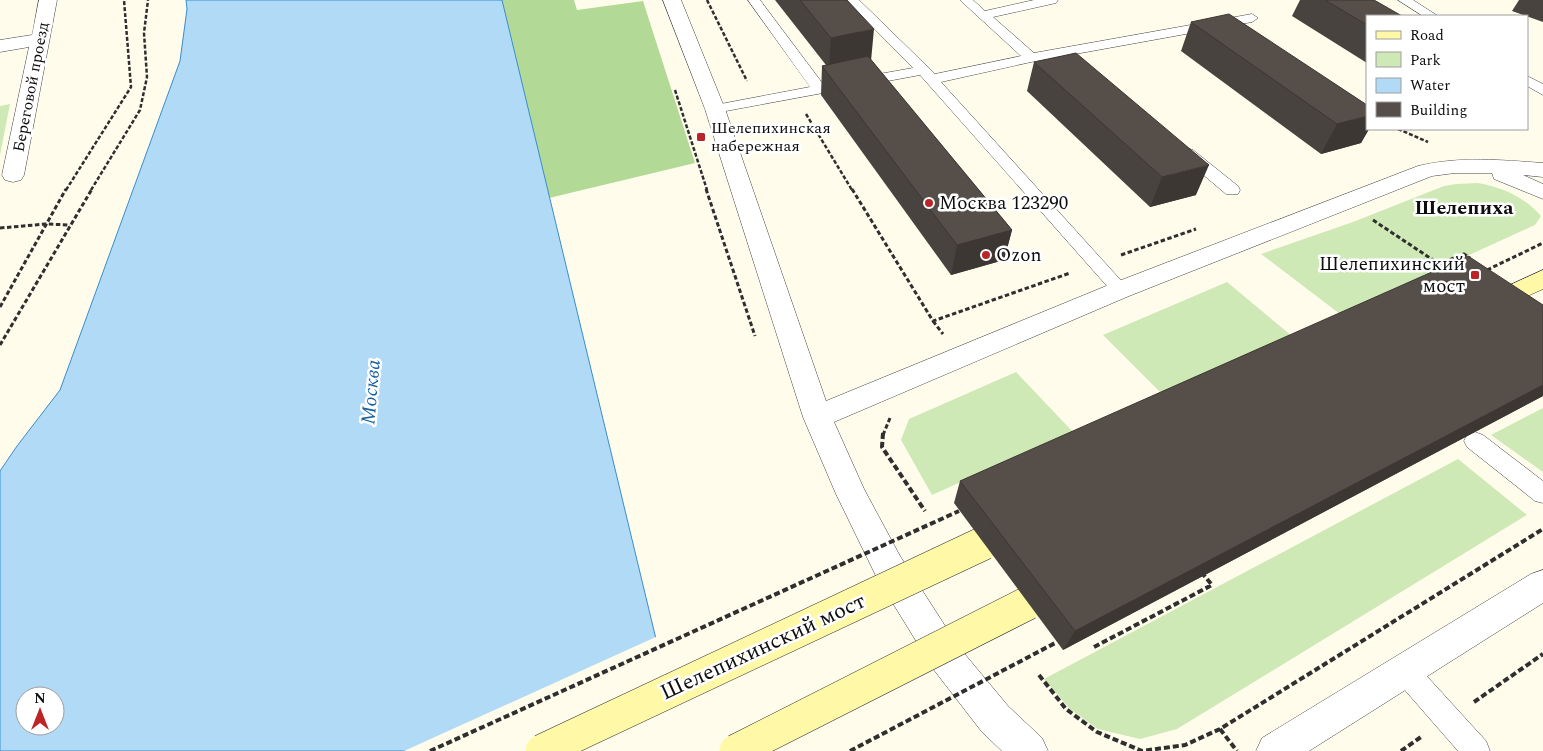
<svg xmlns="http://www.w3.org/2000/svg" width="1543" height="751" font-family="Spectral,serif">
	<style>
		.green { fill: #cfe9b6 }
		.forest { fill: #b2d996 }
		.water { fill: #b1daf6; stroke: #388dcd; fill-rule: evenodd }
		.pier { fill: #fffcec }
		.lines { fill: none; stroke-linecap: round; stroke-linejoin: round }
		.service-casing { stroke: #404040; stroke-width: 1 }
		.minor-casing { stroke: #404040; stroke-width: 1 }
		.tertiary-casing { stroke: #404040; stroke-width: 1 }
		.secondary-casing { stroke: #2f2f2f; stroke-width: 1 }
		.path-far2 { stroke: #2f2f2f; stroke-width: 2.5; stroke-dasharray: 4 2; stroke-linecap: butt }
		.path-far1 { stroke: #2f2f2f; stroke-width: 3; stroke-dasharray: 4.5 2.5; stroke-linecap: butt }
		.path { stroke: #2f2f2f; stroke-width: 4; stroke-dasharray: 6 3; stroke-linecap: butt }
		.service { fill: #fff; fill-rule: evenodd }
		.minor { fill: #fff; fill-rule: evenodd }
		.tertiary { fill: #fff; fill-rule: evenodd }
		.secondary { fill: #fff8a7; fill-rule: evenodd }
		.secondary-bridge-casing { stroke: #2f2f2f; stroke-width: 34; stroke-linecap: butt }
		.path-bridge { stroke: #2f2f2f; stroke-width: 4; stroke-dasharray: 6 3; stroke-linecap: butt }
		.secondary-bridge { stroke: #fff8a7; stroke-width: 33 }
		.wall { fill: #49433f }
		.shaded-wall { fill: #3c3733 }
		.building { fill: #554e49; stroke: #3c3733 }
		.poi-dot { fill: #bc2528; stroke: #fff; stroke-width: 2 }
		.labels { text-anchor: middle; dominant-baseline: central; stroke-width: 5; stroke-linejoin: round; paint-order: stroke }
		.far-street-label { font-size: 16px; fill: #0d0d0d; stroke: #fff }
		.far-poi-label { font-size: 16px; fill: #0d0d0d; stroke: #fff; text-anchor: start }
		.poi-label { font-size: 19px; fill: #0d0d0d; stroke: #fff; text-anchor: start }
		.neighbourhood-label { font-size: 20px; font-weight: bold; fill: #0d0d0d; stroke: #fff }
		.water-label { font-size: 20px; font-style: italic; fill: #165f9e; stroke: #fff }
		.near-street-label { font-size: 22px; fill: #0d0d0d; stroke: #fff }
	</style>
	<rect width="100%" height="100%" fill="#fffcec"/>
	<path class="green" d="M 10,104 L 0,155 L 0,106 Z
		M 1478,183 C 1501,187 1525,197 1541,216 L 1535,225 L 1340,314 L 1261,254 L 1353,222 L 1444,186 L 1456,184 Z
		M 1227,282 L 1293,337 L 1163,395 L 1103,335 Z
		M 1016,372 L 1073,432 L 932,495 L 901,440 L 909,419 Z
		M 1543,408 L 1543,472 L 1491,435 Z
		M 1458,459 L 1527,515 L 1177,729 L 1140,739 L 1098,729 L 1070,709 L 1044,679 Z"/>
	<path class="forest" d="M 502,0 L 574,0 L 577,10 L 643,1 L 695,163 L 549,198 Z"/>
	<path class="water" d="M 186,0 L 502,0 L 683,751 L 0,751 L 0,471 L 17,446 L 60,390 L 180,61 L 187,9 ZM 25,696 L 55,696 L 55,726 L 25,726 Z"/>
	<path class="pier" d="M 658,636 L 685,751 L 404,751 Z"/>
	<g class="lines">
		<g class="service-casing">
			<path id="service" d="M 748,0 L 760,0 L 823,84 L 913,68 L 846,0 L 859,0 L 935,74 L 1021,56 L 960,0 L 973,0 L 985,11 L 1034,0 L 1058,0 L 1056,3 L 993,17 L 1034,53 L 1252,14 L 1258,18 L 1252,22 L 1031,62 L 941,82 L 1126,286 L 1129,290 L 1126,294 L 1120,296 L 1114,294 L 920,75 L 715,113 L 710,112 L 708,109 L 710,106 L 810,87 Z
				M 1398,0 L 1413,0 L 1438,16 L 1423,16 Z
				M 1527,76 L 1543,84 L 1543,95 L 1527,86 Z
				M 1187,148 L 1193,150 L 1238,186 L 1240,190 L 1238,194 L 1226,194 L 1181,156 L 1179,153 L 1181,150 Z
				M 1475,432 L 1483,435 L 1543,481 L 1543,503 L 1535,501 L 1467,447 L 1464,441 L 1467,435 Z
				M 1405,658 L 1414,662 L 1486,741 L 1490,751 L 1458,751 L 1396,680 L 1392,671 L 1396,662 Z"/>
		</g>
		<g class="minor-casing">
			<path id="minor" d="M 39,0 L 57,0 L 24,175 L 21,180 L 13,182 L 5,180 L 2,175 L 29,47 L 0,52 L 0,40 L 32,35 Z"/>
		</g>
		<g class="tertiary-casing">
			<path id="tertiary" d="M 663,0 L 681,0 L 725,109 L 826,401 L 1111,284 L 1418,166 C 1460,156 1501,160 1543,163 L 1543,177 L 1523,175 L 1543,184 L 1543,199 L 1494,179 L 1492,173 L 1455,173 L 1432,176 L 1129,296 L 834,422 L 864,489 L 900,556 L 958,646 L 1008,706 L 1042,738 L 1048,751 L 1002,751 L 982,732 L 934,670 L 876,576 L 836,494 L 803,417 L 705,109 Z
				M 1543,570 L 1543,603 L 1309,751 L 1256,751 L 1262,738 L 1531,574 Z"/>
		</g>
		<g class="secondary-casing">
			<path id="secondary" d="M 1543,270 L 1543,289 L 1486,315 L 1477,312 L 1473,306 L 1477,300 Z"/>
		</g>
		<path class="path-far2" d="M 707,0 L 747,81
			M 675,90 L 707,190
			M 806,114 L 852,190
			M 1398,129 L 1428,142
			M 66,190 L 131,87 L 124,0
			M 91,190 L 140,110 L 147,77 L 144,33 L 148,0"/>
		<path class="path-far1" d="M 706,189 L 755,336
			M 852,189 L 933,321 L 1070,273
			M 1373,220 L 1439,264 L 1464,254 L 1470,258
			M 0,228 L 46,224 L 70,225
			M 1121,255 L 1196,229
			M 1487,270 L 1543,243
			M 0,307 L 66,189
			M 933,321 L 943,334
			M 0,345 L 92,189
			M 883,435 L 890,418"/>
		<path class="path" d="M 883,433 L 882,447 L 925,511
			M 1094,647 L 1212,585 L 1202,573
			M 1039,675 L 1066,709 L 1097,732 L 1142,751 L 1185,745 L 1220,729 L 1543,529
			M 1474,702 L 1543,654
			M 1220,729 L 1237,751
			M 1401,751 L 1421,737"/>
		<use href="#service" class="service"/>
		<use href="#minor" class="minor"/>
		<use href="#tertiary" class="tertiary"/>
		<use href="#secondary" class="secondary"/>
		<g class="secondary-bridge-casing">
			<path id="secondary-bridge" d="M 542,751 L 984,543
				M 736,751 L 1028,603"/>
		</g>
		<path class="path-bridge" d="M 430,751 L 959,511
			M 850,751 L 1057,642"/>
		<use href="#secondary-bridge" class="secondary-bridge"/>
	</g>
	<path class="wall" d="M 775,0 L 847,0 L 871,60 L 1012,230 L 1004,260 L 951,275 L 821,95 L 822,66 L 826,65 Z
		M 1300,0 L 1374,0 L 1367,16 L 1367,63 L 1292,16 Z
		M 1519,0 L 1543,0 L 1543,22 L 1512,11 Z
		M 1191,22 L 1367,129 L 1369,129 L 1361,143 L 1321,154 L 1181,51 Z
		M 1034,62 L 1196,195 L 1150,207 L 1027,91 Z
		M 1543,305 L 1543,396 L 1063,650 L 954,503 L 960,481 Z"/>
	<path class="shaded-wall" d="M 874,29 L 871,61 L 829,69 L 831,38 Z
		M 1367,116 L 1367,129 L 1369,129 L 1361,143 L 1321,154 L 1337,124 Z
		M 1209,165 L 1196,195 L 1150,207 L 1162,177 Z
		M 1012,230 L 1004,260 L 951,275 L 957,245 Z
		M 1543,385 L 1543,396 L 1063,650 L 1075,631 Z"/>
	<path class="building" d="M 800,0 L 847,0 L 874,29 L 831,38 Z
		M 1325,0 L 1374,0 L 1402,16 L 1367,16 L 1367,25 Z
		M 1229,14 L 1367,105 L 1367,116 L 1337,124 L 1191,22 Z
		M 1076,53 L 1209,165 L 1162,177 L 1034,62 Z
		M 868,56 L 1012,230 L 957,245 L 822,66 Z
		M 1468,256 L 1543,305 L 1543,385 L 1075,631 L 960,481 Z"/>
	<g class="poi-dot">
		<rect x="696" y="132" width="10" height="10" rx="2.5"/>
		<circle cx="929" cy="203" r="5"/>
		<circle cx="986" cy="255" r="5"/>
		<rect x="1470" y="270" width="10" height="10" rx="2.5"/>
	</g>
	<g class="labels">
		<g class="far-street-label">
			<text transform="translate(31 87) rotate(-79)">Береговой проезд</text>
		</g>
		<g class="far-poi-label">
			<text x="711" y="128">Шелепихинская<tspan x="711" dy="18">набережная</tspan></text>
		</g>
		<g class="poi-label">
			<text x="939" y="203">Москва 123290</text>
			<text x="996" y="255">Ozon</text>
			<text x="1465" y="264" text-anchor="end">Шелепихинский<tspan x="1465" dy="22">мост</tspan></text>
		</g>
		<g class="neighbourhood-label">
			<text x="1464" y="208">Шелепиха</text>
		</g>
		<g class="water-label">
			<text transform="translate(371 392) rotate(-85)">Москва</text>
		</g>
		<g class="near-street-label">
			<text transform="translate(763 647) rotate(-25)">Шелепихинский мост</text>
		</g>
	</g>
	<rect x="1366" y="15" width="162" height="115" fill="#ffffff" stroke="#9e9e9e"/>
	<rect x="1376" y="31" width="25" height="8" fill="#fff8a7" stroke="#9e9e9e"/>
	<text x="1410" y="40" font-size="15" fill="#0d0d0d">Road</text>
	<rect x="1376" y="52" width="25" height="15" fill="#cfe9b6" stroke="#9e9e9e"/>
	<text x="1410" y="65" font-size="15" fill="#0d0d0d">Park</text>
	<rect x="1376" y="78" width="25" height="15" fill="#b1daf6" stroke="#9e9e9e"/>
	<text x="1410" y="90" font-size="15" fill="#0d0d0d">Water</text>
	<rect x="1376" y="102" width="25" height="15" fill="#554e49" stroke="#9e9e9e"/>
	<text x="1410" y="115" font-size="15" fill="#0d0d0d">Building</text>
	<g transform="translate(40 711)"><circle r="24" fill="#ffffff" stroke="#9e9e9e"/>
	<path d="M0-4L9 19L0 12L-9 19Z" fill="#bc2528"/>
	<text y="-8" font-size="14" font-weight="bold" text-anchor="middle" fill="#0d0d0d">N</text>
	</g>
</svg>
